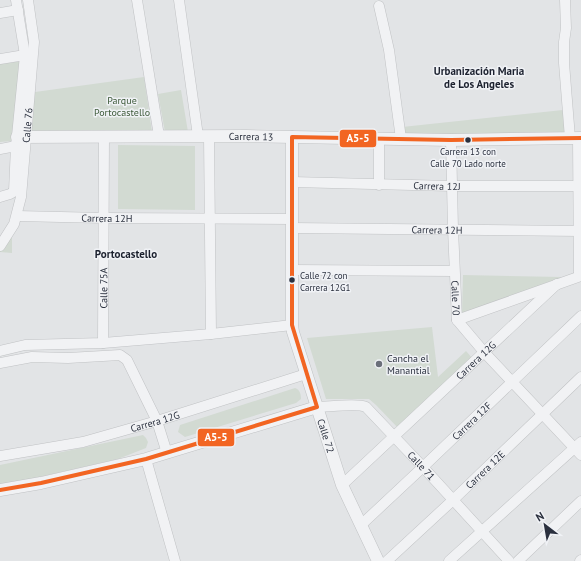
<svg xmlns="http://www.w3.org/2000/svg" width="581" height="561" font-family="'PT Sans',sans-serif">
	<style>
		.green { fill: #d2dad2 }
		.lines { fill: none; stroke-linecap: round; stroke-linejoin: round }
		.minor-casing { stroke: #c0c2c4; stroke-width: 11 }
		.tertiary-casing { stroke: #c0c2c4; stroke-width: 13 }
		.minor { stroke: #f1f2f4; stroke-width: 10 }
		.tertiary { stroke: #f1f2f4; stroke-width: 12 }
		.bus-1-casing { stroke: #f0f2f6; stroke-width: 7 }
		.bus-1 { stroke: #f26522; stroke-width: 4 }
		.bus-dot { fill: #2a303e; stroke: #f0f2f6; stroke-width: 1.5 }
		.poi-dot { fill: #6a6f79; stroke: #f0f2f6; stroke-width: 1.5 }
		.labels { text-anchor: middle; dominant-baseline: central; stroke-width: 3; stroke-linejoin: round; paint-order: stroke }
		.bus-label { font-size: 9px; fill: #2a303e; stroke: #f0f2f6 }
		.park-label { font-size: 10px; fill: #3c5938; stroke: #f0f2f6 }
		.street-label { font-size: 10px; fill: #2a303e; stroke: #f0f2f6 }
		.poi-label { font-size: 10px; fill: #2a303e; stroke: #f0f2f6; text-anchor: start }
		.neighbourhood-label { font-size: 11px; font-weight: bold; fill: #1c212f; stroke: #f0f2f6 }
		.line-badge { stroke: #f0f2f6; stroke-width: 1.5 }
		.badge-label { font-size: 11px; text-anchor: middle; font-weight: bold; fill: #fff }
	</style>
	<rect width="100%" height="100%" fill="#e2e4e6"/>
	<path class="green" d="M 22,61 L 12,141 L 0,142 L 0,64 Z
		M 144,77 L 152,132 L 30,131 L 35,92 Z
		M 181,90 L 188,132 L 165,132 L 158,94 Z
		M 563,110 L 565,135 L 403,135 L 402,127 Z
		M 118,145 L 195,146 L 195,210 L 118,209 Z
		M 12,237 L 12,253 L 0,252 L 0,251 Z
		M 463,275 L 562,277 L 500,300 L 462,313 Z
		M 432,327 L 438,377 L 466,351 L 473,359 L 399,429 L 376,405 L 369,399 L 326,399 L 307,338 Z
		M 295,388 C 300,390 301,394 301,399 L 296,403 L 185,437 L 178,432 L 180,425 Z
		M 143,435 L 146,438 L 148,442 L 146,448 L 118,459 L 0,486 L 0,465 Z"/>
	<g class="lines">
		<g class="minor-casing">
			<g id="minor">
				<path d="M 137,0 L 159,136"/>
				<path d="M 179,0 L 198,136"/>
				<path d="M 565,0 L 566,28 L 564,42 L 564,63 L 570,138"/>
				<path d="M 379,6 L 389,50 L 401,139"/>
				<path d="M 0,13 L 18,10"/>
				<path d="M 0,59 L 25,55"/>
				<path d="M 209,136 L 211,334"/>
				<path d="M 578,138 L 579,274 L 581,276"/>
				<path id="s1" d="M 451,140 L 453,229 L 457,320 L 484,352 L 581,455"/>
				<path d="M 0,149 L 16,146"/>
				<path id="s2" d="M 292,182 L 452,186 L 581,186"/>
				<path d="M 379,185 L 379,139"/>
				<path d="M 14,191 L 16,146 L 25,55 L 16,0"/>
				<path d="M 0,197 L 10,194 L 20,188"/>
				<path id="s3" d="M 17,216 L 104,218 L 292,219"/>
				<path id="s4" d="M 292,228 L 581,231"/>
				<path id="s5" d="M 0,246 L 14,224 L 21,197 L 34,42 L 28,0"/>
				<path d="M 292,270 L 454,271"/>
				<path d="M 457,320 L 581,276"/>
				<path id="s6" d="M 103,343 L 104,136"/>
				<path d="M 0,351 L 25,345 L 103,343 L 211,334 L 292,325"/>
				<path d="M 0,363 L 32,357 L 68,358 L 120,355 L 127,360 L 157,421 L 167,453"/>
				<path id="s7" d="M 317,407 C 328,407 358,403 366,407 L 423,467 L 509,561"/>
				<path id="s8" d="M 0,456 L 83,442 L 157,421 L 306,374"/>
				<path d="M 146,459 L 175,561"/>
				<path id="s9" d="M 342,485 L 557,284"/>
				<path id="s10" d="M 361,525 L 423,467 L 581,316"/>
				<path id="s11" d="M 387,561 L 453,500 L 581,377"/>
				<path d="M 449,561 L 581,442"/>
				<path d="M 518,561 L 581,501"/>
				<path d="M 580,561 L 581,560"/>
			</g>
		</g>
		<g class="tertiary-casing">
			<g id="tertiary">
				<path id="s12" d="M 17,137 L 246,136 L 451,140 L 581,138"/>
				<path id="s13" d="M 292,137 L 292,325 L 293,332 L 342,485 L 378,561"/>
				<path d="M 0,490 L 41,483 L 146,459 L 317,407"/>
			</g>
		</g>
		<use href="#minor" class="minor"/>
		<use href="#tertiary" class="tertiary"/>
		<g class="bus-1-casing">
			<path id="bus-1" d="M 0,490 L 41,483 L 146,459 L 317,407 L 292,325 L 292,137 L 451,140 L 581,138"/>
		</g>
		<use href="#bus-1" class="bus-1"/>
	</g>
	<g class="bus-dot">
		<circle cx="468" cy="140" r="3.5"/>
		<circle cx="292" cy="280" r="3.5"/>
	</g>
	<circle class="poi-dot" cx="379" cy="364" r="4"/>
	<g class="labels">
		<g class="bus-label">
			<text x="468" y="151">Carrera 13 con<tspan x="468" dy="12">Calle 70 Lado norte</tspan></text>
			<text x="300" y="275" text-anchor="start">Calle 72 con<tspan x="300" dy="12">Carrera 12G1</tspan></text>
		</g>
		<g class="park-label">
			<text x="122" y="100">Parque<tspan x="122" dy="12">Portocastello</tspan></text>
		</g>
		<g class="street-label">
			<text stroke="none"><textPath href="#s5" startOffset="126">Calle 76</textPath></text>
			<text stroke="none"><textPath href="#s12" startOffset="234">Carrera 13</textPath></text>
			<text stroke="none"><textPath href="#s2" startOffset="145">Carrera 12J</textPath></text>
			<text stroke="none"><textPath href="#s3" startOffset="90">Carrera 12H</textPath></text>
			<text stroke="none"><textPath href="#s4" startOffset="145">Carrera 12H</textPath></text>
			<text stroke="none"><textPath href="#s6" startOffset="55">Calle 75A</textPath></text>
			<text stroke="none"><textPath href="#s1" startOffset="158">Calle 70</textPath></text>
			<text stroke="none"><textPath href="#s9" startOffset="183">Carrera 12G</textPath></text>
			<text stroke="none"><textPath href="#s8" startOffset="159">Carrera 12G</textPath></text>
			<text stroke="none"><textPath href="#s10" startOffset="152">Carrera 12F</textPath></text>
			<text stroke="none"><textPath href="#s13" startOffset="304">Calle 72</textPath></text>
			<text stroke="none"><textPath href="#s7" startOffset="130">Calle 71</textPath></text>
			<text stroke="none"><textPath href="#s11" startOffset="134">Carrera 12E</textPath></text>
		</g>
		<g class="poi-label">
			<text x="387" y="358">Cancha el<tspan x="387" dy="12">Manantial</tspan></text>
		</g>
		<g class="neighbourhood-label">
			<text x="479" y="71">Urbanización Maria<tspan x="479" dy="13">de Los Angeles</tspan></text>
			<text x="126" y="254">Portocastello</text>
		</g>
	</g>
	<g class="line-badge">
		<rect x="339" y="129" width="38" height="19" rx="4" fill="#f26522"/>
		<rect x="197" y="428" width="38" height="19" rx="4" fill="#f26522"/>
	</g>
	<g class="badge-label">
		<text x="358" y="142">A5-5</text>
		<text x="216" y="441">A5-5</text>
	</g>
	<g transform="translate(545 525) rotate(329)" stroke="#f0f2f6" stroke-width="3" paint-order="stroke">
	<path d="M0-3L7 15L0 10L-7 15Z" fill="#2a303e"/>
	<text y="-6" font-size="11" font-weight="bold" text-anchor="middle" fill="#2a303e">N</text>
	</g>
</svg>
